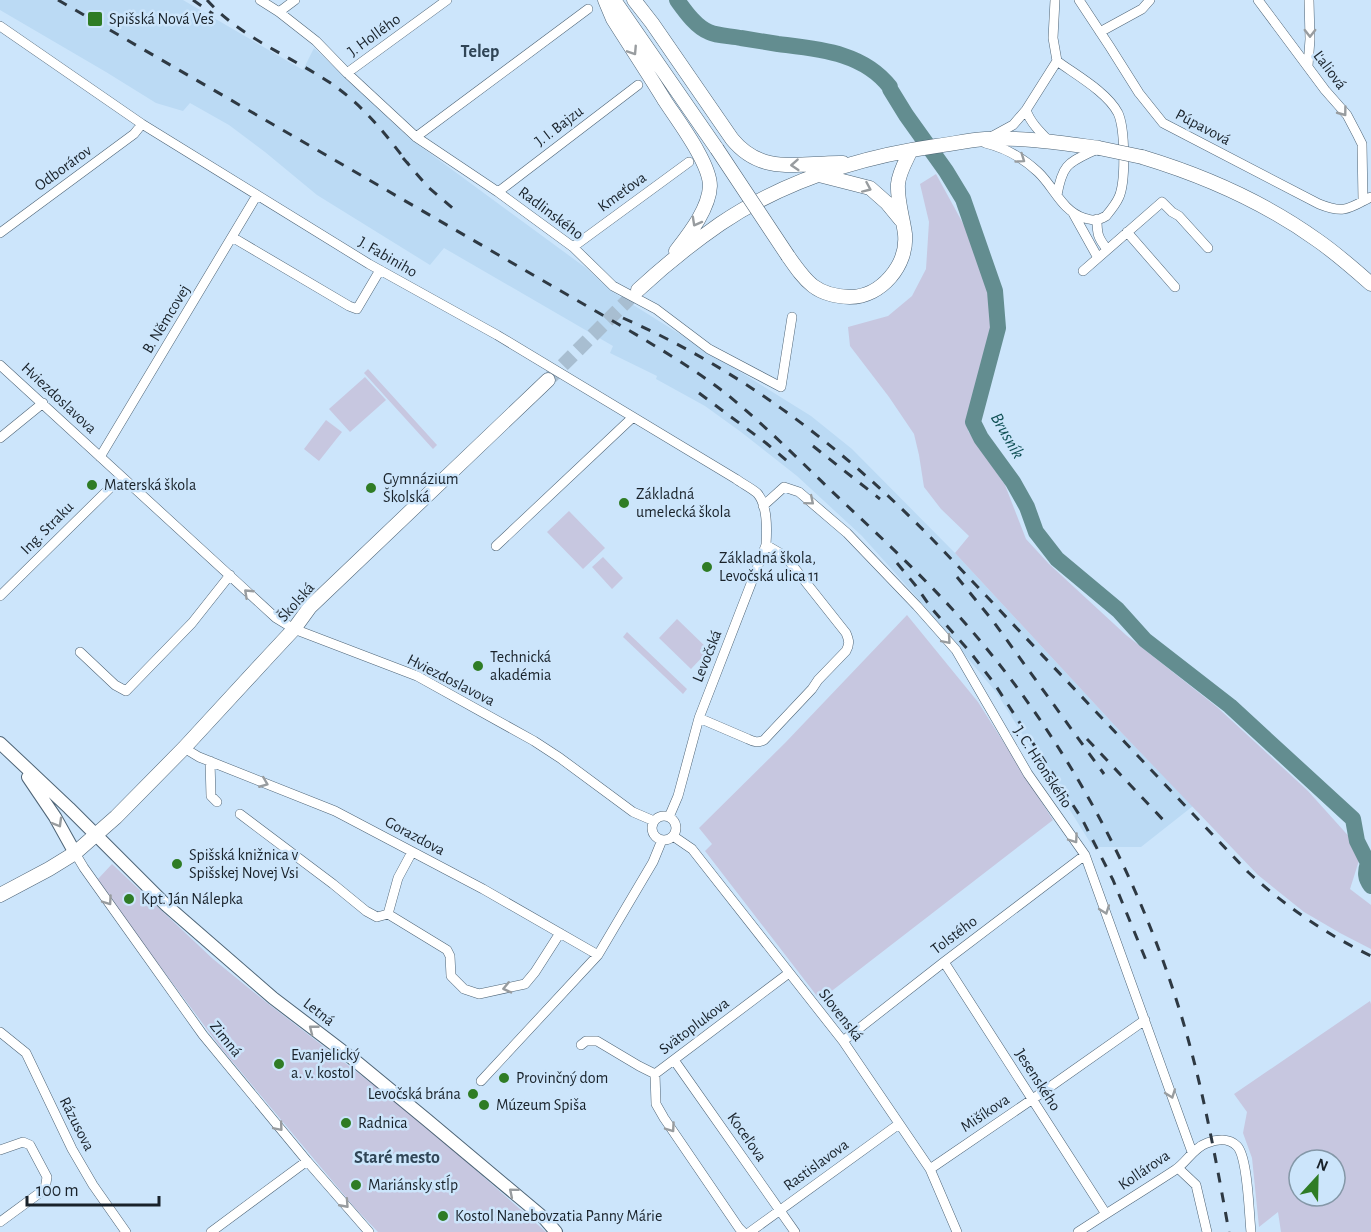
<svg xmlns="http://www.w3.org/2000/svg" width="1371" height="1232" font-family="'Alegreya Sans',sans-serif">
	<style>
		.built { fill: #bbdaf4 }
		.green { fill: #c7c7e0; fill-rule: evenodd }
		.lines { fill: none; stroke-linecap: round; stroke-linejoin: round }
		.river { stroke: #638d90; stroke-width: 16 }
		.secondary-tunnel { stroke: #a8bed1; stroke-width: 14; stroke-dasharray: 14 7; stroke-linecap: butt }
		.minor-casing { stroke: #4e6476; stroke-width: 10 }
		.tertiary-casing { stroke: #4e6476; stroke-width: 14 }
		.secondary-casing { stroke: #4e6476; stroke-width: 15 }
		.minor { stroke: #fff; stroke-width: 9 }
		.tertiary { stroke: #fff; stroke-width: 12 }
		.secondary { stroke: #fff; stroke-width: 14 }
		.rail { stroke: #2e3943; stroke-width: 3; stroke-dasharray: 10 10; stroke-linecap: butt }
		.secondary-bridge-casing { stroke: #4e6476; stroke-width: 15; stroke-linecap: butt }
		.secondary-bridge { stroke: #fff; stroke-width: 14 }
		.oneway { stroke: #989c9f }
		.poi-dot { fill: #2f7c25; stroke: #cce5fb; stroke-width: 2 }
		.labels { text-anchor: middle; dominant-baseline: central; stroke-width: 5; stroke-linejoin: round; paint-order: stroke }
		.poi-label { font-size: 16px; fill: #19222a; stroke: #cce5fb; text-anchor: start }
		.street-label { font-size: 16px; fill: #19222a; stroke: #cce5fb }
		.neighbourhood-label { font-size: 18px; font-weight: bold; fill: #304556; stroke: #cce5fb }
		.water-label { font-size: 18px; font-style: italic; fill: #105055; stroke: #cce5fb }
	</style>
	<rect width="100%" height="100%" fill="#cce5fb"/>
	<path class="built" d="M 0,0 L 183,0 L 303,70 L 314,48 L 409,138 L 586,268 L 611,291 L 811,416 L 852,449 L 955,553 L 1118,729 L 1193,806 L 1141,847 L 1093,847 L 996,692 L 913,593 L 862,536 L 797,476 L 741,432 L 705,406 L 656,379 L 657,376 L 610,353 L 613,346 L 444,248 L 430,265 L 317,195 L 265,152 L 229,125 L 190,103 L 183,111 L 156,103 L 106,72 L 0,10 Z"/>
	<path class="green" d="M 936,174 L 971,238 L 996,318 L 968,431 L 1005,485 L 1026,539 L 1049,564 L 1126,635 L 1217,707 L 1308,791 L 1362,851 L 1350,889 L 1371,905 L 1371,949 L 1340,933 L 1304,912 L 1258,875 L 1118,729 L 955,553 L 969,536 L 941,509 L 924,487 L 919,455 L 914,434 L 889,397 L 850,346 L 848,327 L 888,316 L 912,296 L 926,269 L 929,222 L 920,184 Z
		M 368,369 L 437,445 L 433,449 L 364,373 Z
		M 365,377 L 386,400 L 350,432 L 329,409 Z
		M 326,420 L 342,432 L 319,461 L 304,449 Z
		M 569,511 L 605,548 L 583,569 L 547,532 Z
		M 603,557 L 623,578 L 612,589 L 592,567 Z
		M 907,615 L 978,702 L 1053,820 L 820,1000 L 705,851 L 712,844 L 699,828 L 785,743 Z
		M 677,619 L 709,650 L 691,669 L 659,638 Z
		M 627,632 L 687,689 L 683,694 L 623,637 Z
		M 112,864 L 213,959 L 266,1002 L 419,1120 L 546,1232 L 378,1232 L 355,1208 L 221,1048 L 118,910 L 98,879 Z
		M 1370,1001 L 1371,1004 L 1371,1232 L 1281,1232 L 1278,1212 L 1259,1227 L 1252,1158 L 1243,1133 L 1247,1112 L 1234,1094 ZM 1299,1160 L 1335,1160 L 1335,1196 L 1299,1196 Z"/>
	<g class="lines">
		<path class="river" d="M 677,0 C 685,11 696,27 709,32 C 717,36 732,36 741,38 C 753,40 765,42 778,44 C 818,49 863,52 890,87 L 890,89 L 906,115 L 946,171 L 963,199 L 995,291 L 998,328 L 973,422 L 981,438 L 1013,482 L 1027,507 L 1036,532 L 1057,559 L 1118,610 L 1145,640 L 1230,706 L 1353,819 L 1357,841 L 1368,863 C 1365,872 1365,878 1371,886"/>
		<path class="secondary-tunnel" d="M 548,380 L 638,290"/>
		<g class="minor-casing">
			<path id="minor" d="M 260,0 L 279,12 L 316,41 L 347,73 L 416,137 L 498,192 L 573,247 L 613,286 L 656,309 L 709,349 L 781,387 L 792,317
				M 1079,0 L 1110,47 L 1139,93 L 1163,123 L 1319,204 C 1344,214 1348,209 1371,197
				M 1258,0 L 1325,90 L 1347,115 L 1357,134 L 1362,144 L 1363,201
				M 279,12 L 295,0
				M 0,26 L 142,124 L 369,264 L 497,335 L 736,479 C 743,484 751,488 757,493 C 768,505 767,530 766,545 L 699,718 L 678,796 L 669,817
				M 1100,32 L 1142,9 L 1150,0
				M 1308,66 L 1310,39 L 1309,0
				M 347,73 L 447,0
				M 1026,110 C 1030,122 1040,132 1049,141
				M 416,137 L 588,9
				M 991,137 L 1013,125 L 1026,110 L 1057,61
				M 985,143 C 1006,148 1023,158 1038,172 C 1054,187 1062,211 1084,218 C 1084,218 1092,220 1093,220 C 1097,220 1103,218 1106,216 C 1111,210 1116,204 1119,197 C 1126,181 1125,128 1118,113 C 1107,92 1076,75 1057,61 L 1053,38 L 1055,0
				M 498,192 L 638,85
				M 1057,195 C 1063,162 1069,163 1097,149
				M 1073,213 L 1098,258
				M 1097,219 C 1097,234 1098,238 1107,249
				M 1127,232 L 1175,287
				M 0,233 L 134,134 L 142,124
				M 232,237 L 349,306 L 357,309 L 380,270
				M 573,247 L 689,162
				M 1083,271 L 1162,202 L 1172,212 L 1179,216 L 1208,248
				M 0,365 L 276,618 L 294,629 L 417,676 L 534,741 L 560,758 L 633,812 L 654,821
				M 0,438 L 43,403
				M 100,457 L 257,195
				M 763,506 L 784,487 L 799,492 L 847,533 L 917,606 L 956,650 L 1028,774 L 1085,855 L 1192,1152
				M 496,546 L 633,417
				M 0,596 L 115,483
				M 80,652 L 115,685 L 126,691 L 192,623 L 230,575
				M 699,718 L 748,739 C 754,742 758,743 764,740 L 812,689 L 818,680 L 846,651 C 850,644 849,640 846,633 L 785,556 L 766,545
				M 184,748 L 199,757 L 335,811 L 483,889 L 598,955
				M 210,761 L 211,796 L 217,802
				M 240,814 L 333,884 L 366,911 L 377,917 L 388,914
				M652 828a12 12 0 1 1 24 0a12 12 0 1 1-24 0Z
				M 673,836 L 692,849 L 843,1041 L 930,1169 L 957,1232
				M 75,853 L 84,868 L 203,1035 L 307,1161 L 369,1232
				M 388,914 L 447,950 L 450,956 L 451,976 L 464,989 L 479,994 L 525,984 L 535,972 L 560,933
				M 388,914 L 398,878 L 412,852
				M 944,962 L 1106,1214
				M 0,1032 L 26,1053 L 72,1149 L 93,1185 L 126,1232
				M 843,1041 L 944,962 L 1085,855
				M 581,1045 L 586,1041 L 597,1041 L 639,1066 L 655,1074 L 789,973
				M 674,1060 L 795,1232
				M 655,1074 L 656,1104 L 664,1118 L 739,1228 L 743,1232
				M 481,1081 L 598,955 L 653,862 L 662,840
				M 0,1150 L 23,1142 L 30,1145 L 47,1177 L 45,1189 L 0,1222
				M 1178,1168 L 1196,1185 L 1207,1232
				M 930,1169 L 1037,1096 L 1145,1020
				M 211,1232 L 307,1161
				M 750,1232 L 899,1124
				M 1078,1232 C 1110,1211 1143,1191 1175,1170 C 1187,1162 1193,1148 1207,1143 C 1217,1139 1229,1138 1237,1146 C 1248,1157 1249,1214 1251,1232"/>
		</g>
		<g class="tertiary-casing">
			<path id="tertiary" d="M 0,743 L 69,808 L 166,905 L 273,998 L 353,1059 L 427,1120 L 544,1218 L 556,1232
				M 28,777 L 55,817 L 75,853"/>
		</g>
		<g class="secondary-casing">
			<path id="secondary" d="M 605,0 L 613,19 C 630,46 648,73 665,101 C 678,121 710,163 710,186 C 709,209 689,234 676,251
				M 614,0 L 717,149
				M 634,0 L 652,23 L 732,139 C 763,177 801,162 843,163
				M 1142,157 C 1205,176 1264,202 1317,240 C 1336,253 1354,269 1371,284
				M 819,175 L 870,188 L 887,203 L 901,220
				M 788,256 C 806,282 816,296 850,297 C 881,297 908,265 905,234 C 903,218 897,201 898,184 C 899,172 906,161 911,150
				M 638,290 C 664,266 691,244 720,224 C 784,181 860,157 936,146 C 952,144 969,140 985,139 C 1023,137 1061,143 1099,148
				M 0,895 L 49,869 L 75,853 L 116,817 L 184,748 L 267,658 L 294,629 L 310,607 L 548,380"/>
		</g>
		<use href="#minor" class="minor"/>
		<use href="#tertiary" class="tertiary"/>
		<use href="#secondary" class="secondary"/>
		<path class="rail" d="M 58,0 L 630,331 C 662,350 694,369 724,392 C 765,425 802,463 840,499 C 889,545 939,591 982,643 C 1073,752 1141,882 1182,1018 C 1203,1088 1216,1160 1229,1232
			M 193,0 L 213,14
			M 207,0 C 240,37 288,55 329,82 C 362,104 385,133 409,165
			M 403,158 L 428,187 L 456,211
			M 623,318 C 743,371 844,448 935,542 L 1248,872 C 1285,906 1326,934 1371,956
			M 699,393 L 766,443 L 792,465
			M 813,446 L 880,499
			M 897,563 L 916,586 L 932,609 L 970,652 L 994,683 L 1082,819 L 1113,880 L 1148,965
			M 957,577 L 993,621 L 1104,774
			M 1087,739 L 1167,824"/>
		<g class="secondary-bridge-casing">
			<path id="secondary-bridge" d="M 1099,148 L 1142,157
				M 717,149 L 788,256"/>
		</g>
		<use href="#secondary-bridge" class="secondary-bridge"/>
	</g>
	<defs><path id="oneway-chevron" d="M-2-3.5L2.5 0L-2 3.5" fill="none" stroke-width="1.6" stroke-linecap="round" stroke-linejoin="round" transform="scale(1.5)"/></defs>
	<g class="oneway">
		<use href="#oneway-chevron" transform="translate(1310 33) rotate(90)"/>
		<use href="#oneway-chevron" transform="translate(633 51) rotate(57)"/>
		<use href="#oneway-chevron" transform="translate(1343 112) rotate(53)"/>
		<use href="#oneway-chevron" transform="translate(1021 159) rotate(35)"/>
		<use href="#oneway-chevron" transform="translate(795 165) rotate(176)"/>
		<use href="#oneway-chevron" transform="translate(867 188) rotate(24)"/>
		<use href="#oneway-chevron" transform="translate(696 222) rotate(119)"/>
		<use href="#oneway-chevron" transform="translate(810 501) rotate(40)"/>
		<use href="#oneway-chevron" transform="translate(248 593) rotate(-137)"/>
		<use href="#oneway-chevron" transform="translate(947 640) rotate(49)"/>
		<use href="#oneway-chevron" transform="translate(264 783) rotate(22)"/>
		<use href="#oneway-chevron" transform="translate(58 823) rotate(60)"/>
		<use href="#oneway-chevron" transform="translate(1074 839) rotate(55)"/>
		<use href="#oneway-chevron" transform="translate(108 901) rotate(55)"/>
		<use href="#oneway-chevron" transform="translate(1105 910) rotate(70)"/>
		<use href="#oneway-chevron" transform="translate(507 988) rotate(167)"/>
		<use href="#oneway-chevron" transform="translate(313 1029) rotate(-142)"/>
		<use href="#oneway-chevron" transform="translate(1171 1094) rotate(70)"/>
		<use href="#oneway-chevron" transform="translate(279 1127) rotate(50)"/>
		<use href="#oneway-chevron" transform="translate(671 1128) rotate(55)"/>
		<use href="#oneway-chevron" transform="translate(513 1192) rotate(-140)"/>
		<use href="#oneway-chevron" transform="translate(345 1204) rotate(48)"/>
	</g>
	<g class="poi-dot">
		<rect x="87" y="11" width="16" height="16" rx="3"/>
		<circle cx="92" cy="485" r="6"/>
		<circle cx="371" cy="488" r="6"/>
		<circle cx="624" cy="503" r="6"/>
		<circle cx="707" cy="567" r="6"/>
		<circle cx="478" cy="666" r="6"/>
		<circle cx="177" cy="864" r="6"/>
		<circle cx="129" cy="899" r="6"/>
		<circle cx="279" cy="1064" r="6"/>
		<circle cx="504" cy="1078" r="6"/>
		<circle cx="473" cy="1094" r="6"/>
		<circle cx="484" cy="1105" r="6"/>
		<circle cx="346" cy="1123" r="6"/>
		<circle cx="356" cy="1185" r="6"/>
		<circle cx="443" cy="1216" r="6"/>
	</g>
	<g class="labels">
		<g class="poi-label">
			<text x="109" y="19">Spišská Nová Ves</text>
			<text x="383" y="479">Gymnázium<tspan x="383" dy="18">Školská</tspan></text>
			<text x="104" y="485">Materská škola</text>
			<text x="636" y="494">Základná<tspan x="636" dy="18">umelecká škola</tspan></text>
			<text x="719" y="558">Základná škola,<tspan x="719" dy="18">Levočská ulica 11</tspan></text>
			<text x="490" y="657">Technická<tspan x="490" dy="18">akadémia</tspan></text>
			<text x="189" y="855">Spišská knižnica v<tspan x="189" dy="18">Spišskej Novej Vsi</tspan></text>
			<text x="141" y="899">Kpt. Ján Nálepka</text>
			<text x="291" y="1055">Evanjelický<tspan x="291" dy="18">a. v. kostol</tspan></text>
			<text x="516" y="1078">Provinčný dom</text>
			<text x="461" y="1094" text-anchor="end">Levočská brána</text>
			<text x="496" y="1105">Múzeum Spiša</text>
			<text x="358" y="1123">Radnica</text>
			<text x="368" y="1185">Mariánsky stĺp</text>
			<text x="455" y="1216">Kostol Nanebovzatia Panny Márie</text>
		</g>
		<g class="street-label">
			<text transform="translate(374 35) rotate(-36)">J. Hollého</text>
			<text transform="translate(1330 70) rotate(53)">Ľaliová</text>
			<text transform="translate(559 126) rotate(-37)">J. I. Bajzu</text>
			<text transform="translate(1203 127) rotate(28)">Púpavová</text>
			<text transform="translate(63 168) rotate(-36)">Odborárov</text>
			<text transform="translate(622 192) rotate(-36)">Kmeťova</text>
			<text transform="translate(551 213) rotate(37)">Radlinského</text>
			<text transform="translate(388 257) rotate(30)">J. Fabiniho</text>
			<text transform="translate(166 319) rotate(-59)">B. Němcovej</text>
			<text transform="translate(59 398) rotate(43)">Hviezdoslavova</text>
			<text transform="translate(47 528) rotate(-45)">Ing. Straku</text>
			<text transform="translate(296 602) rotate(-48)">Školská</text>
			<text transform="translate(707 656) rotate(-68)">Levočská</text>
			<text transform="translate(451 680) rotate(27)">Hviezdoslavova</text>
			<text transform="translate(1043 767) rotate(57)">J. C. Hronského</text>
			<text transform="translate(415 836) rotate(28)">Gorazdova</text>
			<text transform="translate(954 935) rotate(-37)">Tolstého</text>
			<text transform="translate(319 1012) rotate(38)">Letná</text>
			<text transform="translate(841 1015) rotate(52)">Slovenská</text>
			<text transform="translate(694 1026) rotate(-37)">Svätoplukova</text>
			<text transform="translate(226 1039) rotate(51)">Zimná</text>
			<text transform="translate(1038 1080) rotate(57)">Jesenského</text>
			<text transform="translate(985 1113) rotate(-34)">Mišíkova</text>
			<text transform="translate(77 1124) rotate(63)">Rázusova</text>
			<text transform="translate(747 1137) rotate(55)">Koceľova</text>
			<text transform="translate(816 1165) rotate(-36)">Rastislavova</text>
			<text transform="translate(1144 1170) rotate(-34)">Kollárova</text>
		</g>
		<g class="neighbourhood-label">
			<text x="480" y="52">Telep</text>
			<text x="397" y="1158">Staré mesto</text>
		</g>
		<g class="water-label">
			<text transform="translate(1007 436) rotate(60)">Brusník</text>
		</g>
	</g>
	<g transform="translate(1317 1178) rotate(22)"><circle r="28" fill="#cce5fb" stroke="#8497a7" stroke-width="1.5"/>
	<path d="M0-4.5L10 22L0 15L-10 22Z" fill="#2f7c25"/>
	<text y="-9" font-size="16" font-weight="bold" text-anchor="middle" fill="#19222a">N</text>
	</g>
	<path d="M27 1196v9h132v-9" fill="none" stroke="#19222a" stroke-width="3"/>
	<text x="36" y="1196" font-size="18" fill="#19222a" stroke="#cce5fb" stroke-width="4.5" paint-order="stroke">100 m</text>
</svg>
